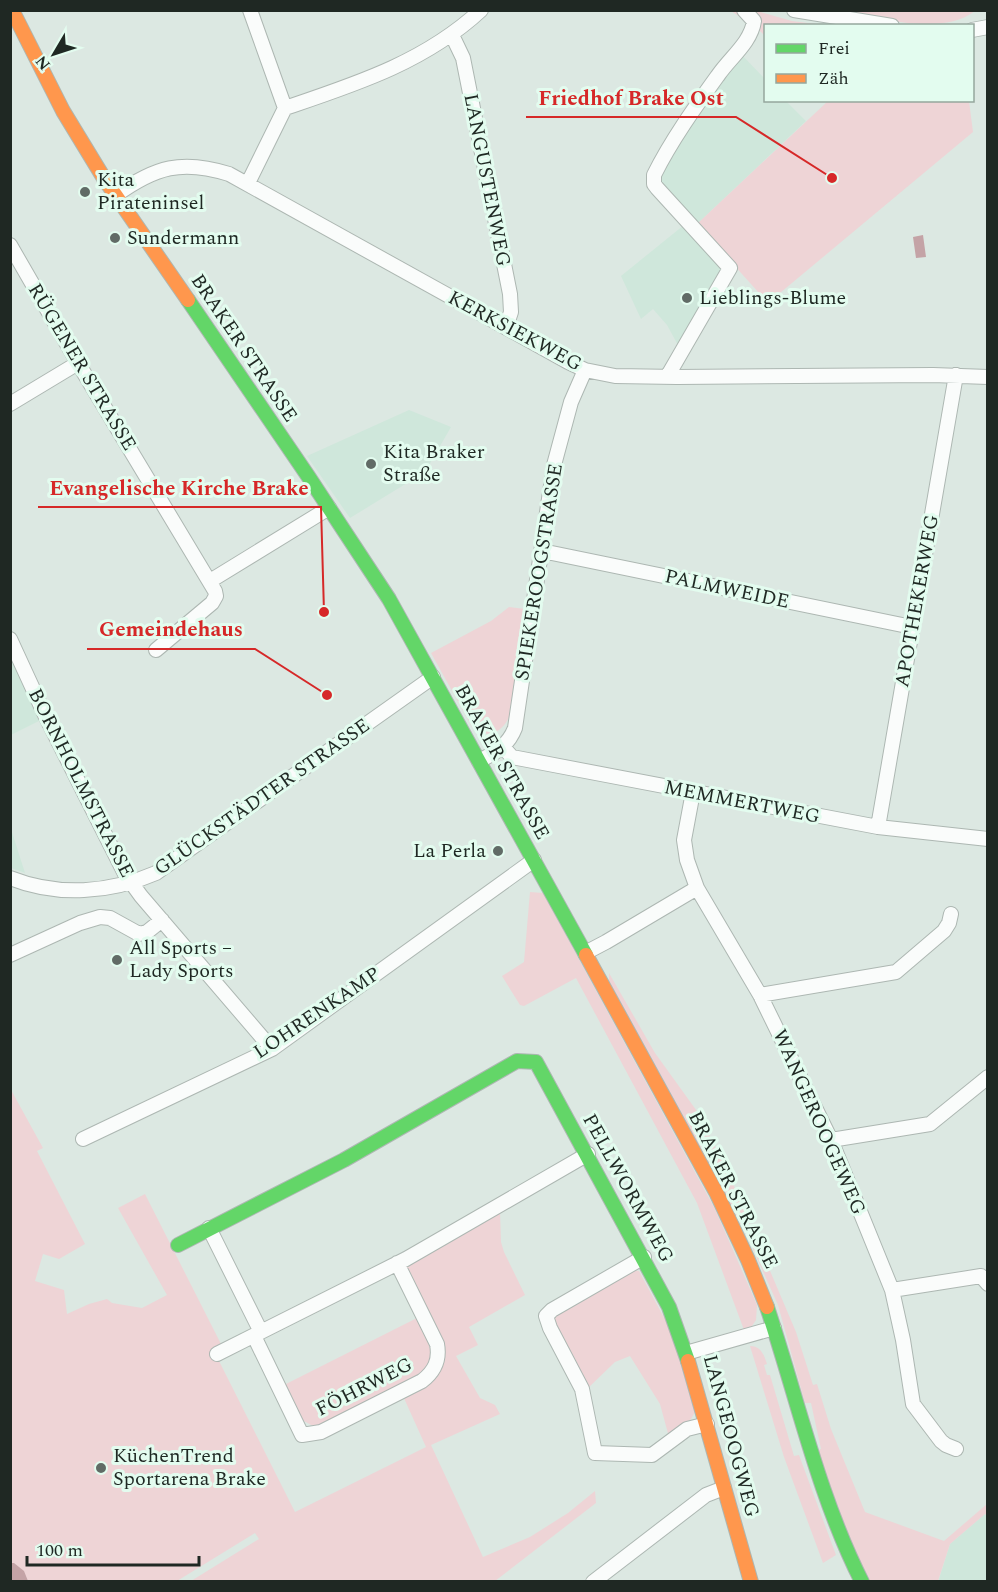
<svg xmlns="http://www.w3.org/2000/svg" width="998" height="1592" font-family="Spectral,serif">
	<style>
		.built { fill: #cfe7db }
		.green { fill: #eed4d6 }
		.water { fill: #c4a3a6 }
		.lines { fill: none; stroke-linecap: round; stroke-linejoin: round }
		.street-casing { stroke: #adb7b2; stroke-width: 16 }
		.fast-casing { stroke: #adb7b2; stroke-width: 16 }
		.slow-casing { stroke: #adb7b2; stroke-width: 16 }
		.street { stroke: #fafcfb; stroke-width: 14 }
		.fast { stroke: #63d668; stroke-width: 14 }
		.slow { stroke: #ff974d; stroke-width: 14 }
		.poi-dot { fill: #616b66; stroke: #e3fcef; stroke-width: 2 }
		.labels { text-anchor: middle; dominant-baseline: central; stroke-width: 6; stroke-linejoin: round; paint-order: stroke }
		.poi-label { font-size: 20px; fill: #1f2823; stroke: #e3fcef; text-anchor: start }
		.street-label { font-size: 20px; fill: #1f2823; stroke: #e3fcef }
		.leader { fill: none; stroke: #d62828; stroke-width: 2 }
		.callout-dot { fill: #d62828; stroke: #e3fcef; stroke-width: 2 }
		.callout-label { font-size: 21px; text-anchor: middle; font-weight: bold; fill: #d62828; stroke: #e3fcef; stroke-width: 6; stroke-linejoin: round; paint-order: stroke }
	</style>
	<rect width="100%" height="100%" fill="#dce8e2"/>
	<path class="built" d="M 741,54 L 765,79 L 766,100 L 786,101 L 806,121 L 697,224 L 662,186 L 662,174 L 688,127 Z
		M 684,225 L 723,269 L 679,347 L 667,325 L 653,309 L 641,319 L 621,276 Z
		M 409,410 L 451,427 L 425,472 L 350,518 L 307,456 Z
		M 11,657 L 39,721 L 11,735 L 10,735 Z
		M 10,829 L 11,829 L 25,873 L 11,868 Z
		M 985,1514 L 988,1516 L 987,1581 L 938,1582 L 950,1544 Z"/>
	<path class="green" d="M 731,11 L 757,11 L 792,21 L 823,25 L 766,26 L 765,36 L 757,28 Z
		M 838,11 L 975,11 C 941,37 877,17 838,11 Z
		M 828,101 L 969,101 L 973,132 L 768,303 L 697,224 Z
		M 509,607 L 525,609 L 509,717 C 502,733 486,740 472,727 L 431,653 L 491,621 Z
		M 530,892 L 543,893 L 715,1209 L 757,1305 L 756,1320 L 752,1326 L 744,1330 L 697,1203 L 576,978 L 524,1006 L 520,1005 L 502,976 L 524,962 Z
		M 609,973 L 655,1053 L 699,1114 L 734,1186 L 796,1332 L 813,1385 L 817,1384 L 831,1429 L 865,1512 L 944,1541 L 987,1504 L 987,1516 L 985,1514 L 950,1544 L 938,1581 L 870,1582 L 847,1535 L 818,1450 L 821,1449 L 811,1403 L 805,1403 L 778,1305 L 749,1240 L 609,981 Z
		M 10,1088 L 43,1148 L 37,1151 L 85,1244 L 59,1259 L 43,1254 L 35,1281 L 64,1290 L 67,1314 L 89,1304 L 107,1299 L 112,1303 L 142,1308 L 167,1295 L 118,1208 L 145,1194 L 222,1346 L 215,1353 L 295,1512 L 426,1447 L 403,1396 L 443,1357 L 405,1271 L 407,1265 L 500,1211 L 501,1242 L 504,1252 L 525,1295 L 469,1327 L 478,1345 L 456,1356 L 480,1398 L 495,1405 L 500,1414 L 431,1445 L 483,1557 L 530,1537 L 568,1513 L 595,1491 L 596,1503 L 495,1581 L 191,1581 L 259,1539 L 255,1533 L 177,1581 L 28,1581 L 23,1571 L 14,1563 L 10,1563 Z
		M 632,1270 L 639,1271 L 668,1325 L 696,1410 L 691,1419 L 669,1437 L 660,1404 L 630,1356 L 615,1362 L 587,1389 L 554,1325 L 556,1314 Z
		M 417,1318 C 426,1339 439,1353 423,1374 L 315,1427 L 300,1419 L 284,1385 Z
		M 750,1346 C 761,1346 764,1355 767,1364 L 764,1365 L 767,1375 L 770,1375 L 794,1456 L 799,1455 L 836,1555 L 823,1563 L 784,1457 Z"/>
	<path class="water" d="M 923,235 L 926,257 L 916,258 L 913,237 Z
		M 11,1563 L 14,1563 L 24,1571 L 28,1581 L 11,1581 Z"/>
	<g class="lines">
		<g class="street-casing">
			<path id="street" d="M 250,10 L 285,108
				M 794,10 L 892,26
				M 972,30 L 988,27
				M 452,35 L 463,58 L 510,294 L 511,312 L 506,327
				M 248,183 L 285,108 C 356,84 425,62 481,10
				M 116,195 C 155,167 182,159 229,174 L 568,362 L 585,370 L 615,376 L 677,377 L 933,375 L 988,377
				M 10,245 L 78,363 L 215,591 L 216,596 L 212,603 L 156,650
				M 667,377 L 730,268 L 657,188 L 654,184 L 654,175 C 672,139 696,106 719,74 C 731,57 751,42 754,21 L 744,10
				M 10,404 L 78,363
				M 542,551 L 912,627
				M 210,581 L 329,508
				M 10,639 L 45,715 L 125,874 L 141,896 L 272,1049
				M 503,747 L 512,757 L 878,827 L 988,839
				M 479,761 C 495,753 508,746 515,728 L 554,465 L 571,402 L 585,370
				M 693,792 L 684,840 L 687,860 L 697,888 L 760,995 L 831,1140 L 892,1290 L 903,1340 L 913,1404 L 941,1441 L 946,1445 L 956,1449
				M 878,827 L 956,375
				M 10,878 C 58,897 110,893 156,873 L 433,677
				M 585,953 L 606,942 L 697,888
				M 10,955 L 80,923 L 100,917 L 110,918 L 139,934 L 147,932 L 162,920
				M 760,995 L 896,972 L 944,931 L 949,923 L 951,914
				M 83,1139 L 272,1049 L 534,860
				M 831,1140 L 930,1124 L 988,1077
				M 209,1228 L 261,1332
				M 644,1257 L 552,1310 L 546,1316 L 550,1328 L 582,1389 L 595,1453 L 652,1455 L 687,1429 L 707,1424
				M 892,1290 L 981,1276 L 988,1284
				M 254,1336 L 302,1435 L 321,1432 L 422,1381 C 435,1371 440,1360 437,1344 L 397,1263
				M 686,1353 L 774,1328
				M 217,1354 L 406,1259 L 588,1154
				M 593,1582 L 706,1495 L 724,1488"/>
		</g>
		<g class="fast-casing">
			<path id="fast" d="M 188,300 L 308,476 L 389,599 L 586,955
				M 178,1245 L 344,1160 L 517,1061 L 536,1062 L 669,1307 L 688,1361
				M 767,1307 C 798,1400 818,1495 862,1582"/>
		</g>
		<g class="slow-casing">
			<path id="slow" d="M 12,10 L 63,111 L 105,180 L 188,300
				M 586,955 L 717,1194 L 748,1260 L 767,1307
				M 688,1361 L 751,1582"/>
		</g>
		<use href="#street" class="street"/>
		<use href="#fast" class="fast"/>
		<use href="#slow" class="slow"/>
	</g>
	<g class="poi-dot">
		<circle cx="85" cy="192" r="6"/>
		<circle cx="115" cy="238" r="6"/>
		<circle cx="687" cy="298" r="6"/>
		<circle cx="371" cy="464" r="6"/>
		<circle cx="498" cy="851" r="6"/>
		<circle cx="117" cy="960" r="6"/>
		<circle cx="101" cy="1468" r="6"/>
	</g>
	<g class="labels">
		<g class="poi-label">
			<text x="97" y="180">Kita<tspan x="97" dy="23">Pirateninsel</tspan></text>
			<text x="127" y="238">Sundermann</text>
			<text x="699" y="298">Lieblings-Blume</text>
			<text x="383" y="452">Kita Braker<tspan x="383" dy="23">Straße</tspan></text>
			<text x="486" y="851" text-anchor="end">La Perla</text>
			<text x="129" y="948">All Sports –<tspan x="129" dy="23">Lady Sports</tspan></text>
			<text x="113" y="1456">KüchenTrend<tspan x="113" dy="23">Sportarena Brake</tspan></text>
		</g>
		<g class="street-label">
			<text transform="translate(487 180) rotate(79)">LANGUSTENWEG</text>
			<text transform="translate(515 331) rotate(28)">KERKSIEKWEG</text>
			<text transform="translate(244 348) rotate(56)">BRAKER STRASSE</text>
			<text transform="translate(82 367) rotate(59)">RÜGENER STRASSE</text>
			<text transform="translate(539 572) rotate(-81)">SPIEKEROOGSTRASSE</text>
			<text transform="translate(727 589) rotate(12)">PALMWEIDE</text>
			<text transform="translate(917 601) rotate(-80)">APOTHEKERWEG</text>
			<text transform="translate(502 762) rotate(61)">BRAKER STRASSE</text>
			<text transform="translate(81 783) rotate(63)">BORNHOLMSTRASSE</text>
			<text transform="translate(262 797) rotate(-35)">GLÜCKSTÄDTER STRASSE</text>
			<text transform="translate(742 802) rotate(11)">MEMMERTWEG</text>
			<text transform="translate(317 1013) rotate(-34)">LOHRENKAMP</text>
			<text transform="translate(819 1122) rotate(66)">WANGEROOGEWEG</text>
			<text transform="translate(628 1188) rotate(61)">PELLWORMWEG</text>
			<text transform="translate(733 1190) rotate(63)">BRAKER STRASSE</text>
			<text transform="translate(364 1387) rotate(-27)">FÖHRWEG</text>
			<text transform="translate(731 1436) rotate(75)">LANGEOOGWEG</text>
		</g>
	</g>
	<path class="leader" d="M832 178L736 117H526M324 612L321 507H38M327 695L255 649H87"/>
	<g class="callout-dot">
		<circle cx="832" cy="178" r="6"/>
		<circle cx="324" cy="612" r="6"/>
		<circle cx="327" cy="695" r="6"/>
	</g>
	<g class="callout-label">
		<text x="631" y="105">Friedhof Brake Ost</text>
		<text x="179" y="495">Evangelische Kirche Brake</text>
		<text x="171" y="636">Gemeindehaus</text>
	</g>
	<rect width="998" height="1592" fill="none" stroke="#1f2823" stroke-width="24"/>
	<rect x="764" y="24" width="210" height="78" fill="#e3fcef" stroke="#95a79d" stroke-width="1.5"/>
	<rect x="776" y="44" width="30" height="9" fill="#63d668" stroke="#95a79d" stroke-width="1.5"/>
	<text x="818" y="54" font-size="18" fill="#1f2823">Frei</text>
	<rect x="776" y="74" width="30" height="9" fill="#ff974d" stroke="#95a79d" stroke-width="1.5"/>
	<text x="818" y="84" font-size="18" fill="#1f2823">Zäh</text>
	<g transform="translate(54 54) rotate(231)" stroke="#e3fcef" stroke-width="4.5" paint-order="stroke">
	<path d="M0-4.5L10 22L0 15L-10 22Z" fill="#1f2823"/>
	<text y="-9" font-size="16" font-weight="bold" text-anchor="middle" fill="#1f2823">N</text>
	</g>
	<path d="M27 1556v9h172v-9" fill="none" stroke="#1f2823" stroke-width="3"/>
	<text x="36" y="1556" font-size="18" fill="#1f2823" stroke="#e3fcef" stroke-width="4.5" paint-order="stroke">100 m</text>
</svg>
